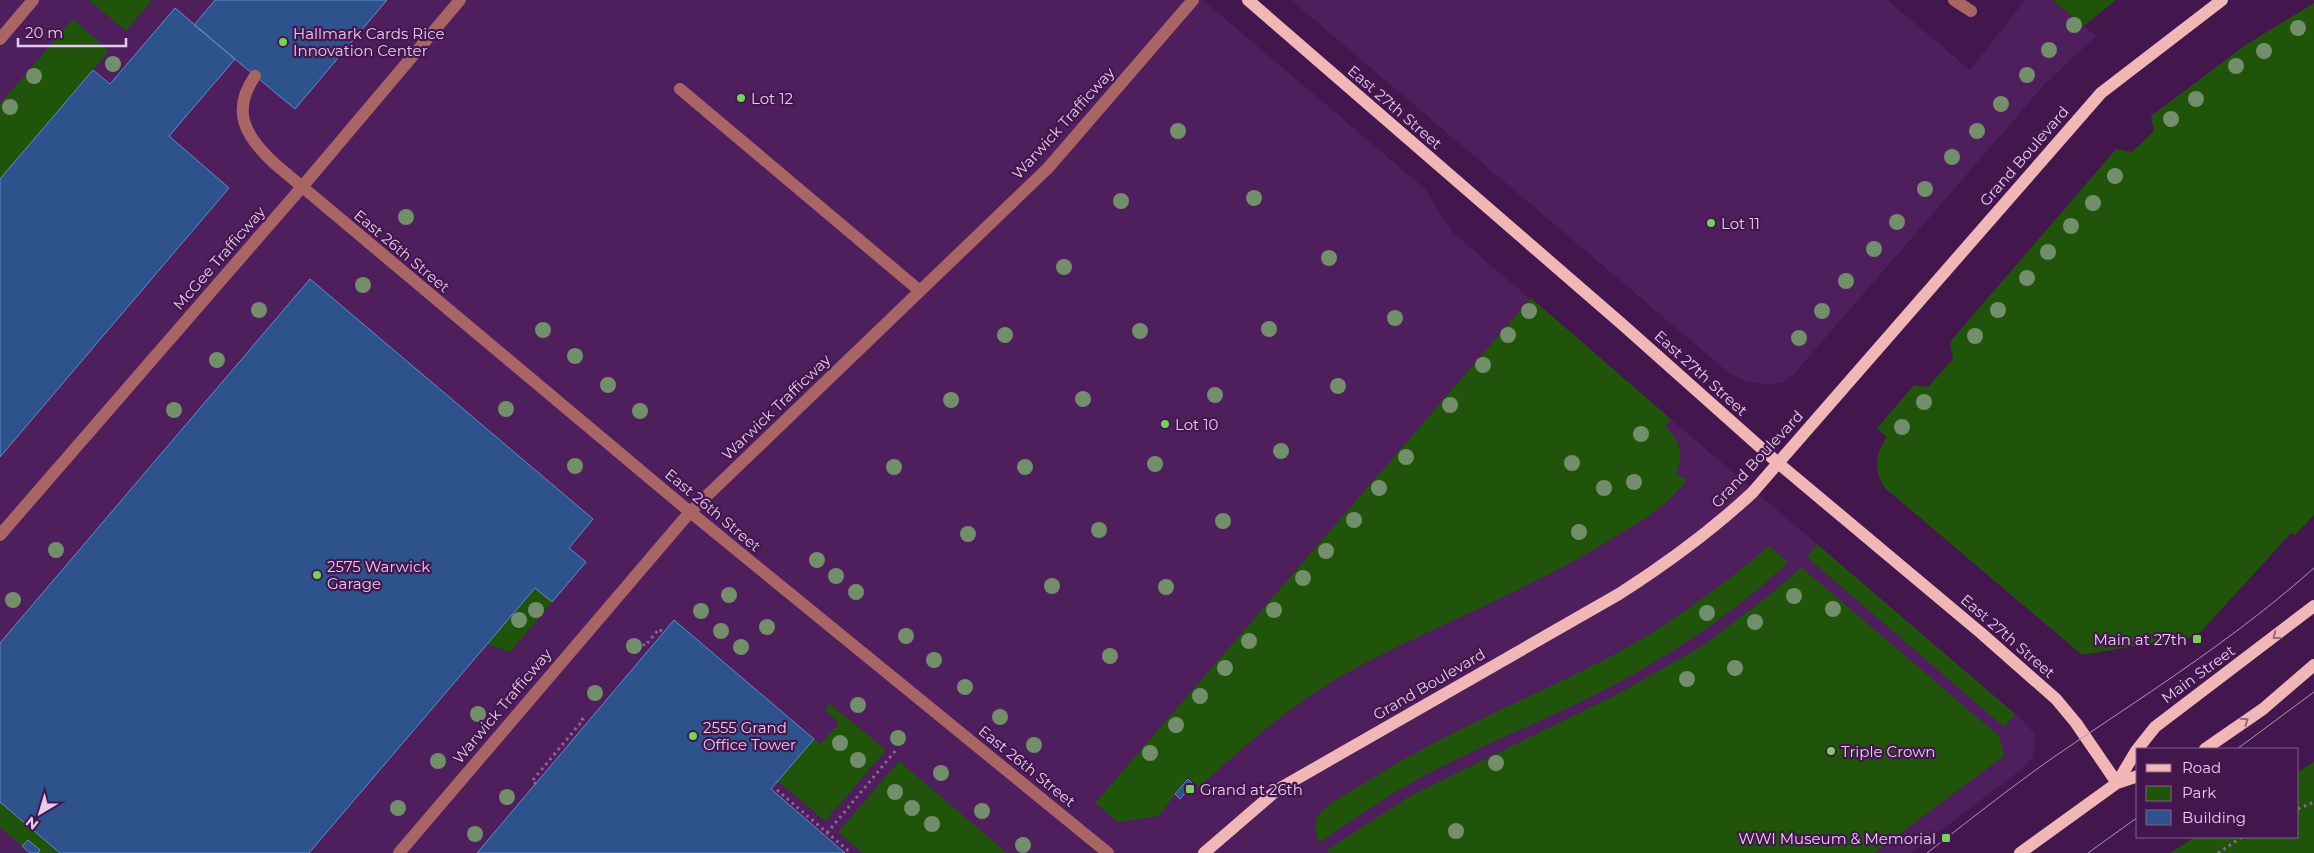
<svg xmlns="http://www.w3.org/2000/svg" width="2314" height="853" font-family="Montserrat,sans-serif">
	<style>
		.built { fill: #4f1e5c }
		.green { fill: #20540b }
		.building { fill: #2d528c; stroke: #638bc9 }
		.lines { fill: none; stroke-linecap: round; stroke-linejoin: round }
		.path { stroke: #8b6794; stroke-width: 3; stroke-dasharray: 2.5 4; stroke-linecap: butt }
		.minor { stroke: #a96566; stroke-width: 12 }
		.major { stroke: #f1b7b7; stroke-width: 12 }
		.tram { stroke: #b293bb; stroke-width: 1 }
		.tree { fill: #738e6b }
		.oneway { stroke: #9a6782 }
		.poi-dot { fill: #76d25a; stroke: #43174e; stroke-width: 2 }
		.labels { text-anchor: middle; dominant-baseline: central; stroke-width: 4.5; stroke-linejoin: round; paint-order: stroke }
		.poi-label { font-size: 15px; fill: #e5cbec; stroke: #43174e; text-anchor: start }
		.street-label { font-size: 15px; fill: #e5cbec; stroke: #43174e }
	</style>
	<rect width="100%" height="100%" fill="#43174e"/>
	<path class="built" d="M 0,0 L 1203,0 L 1425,189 L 1453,233 L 2018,716 L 2036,735 L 2033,757 L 2022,769 L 1911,853 L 0,853 Z
		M 1291,0 L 1887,0 L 1970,70 L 2025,0 L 2052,0 L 2096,36 L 2044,85 L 1794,374 L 1783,382 L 1770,385 L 1744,381 L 1729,373 Z"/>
	<path class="green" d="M 89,0 L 152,0 L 126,31 Z
		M 2052,0 L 2116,0 L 2084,26 Z
		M 2314,3 L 2314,515 L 2295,535 L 2291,533 L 2197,636 L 2082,655 L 1885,488 C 1873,469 1875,455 1887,437 L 1877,428 L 1914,385 L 1928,387 L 1953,359 L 1950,342 L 2116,149 L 2132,152 L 2154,131 L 2151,116 L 2247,44 Z
		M 73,19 L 109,51 L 0,179 L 0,104 Z
		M 1531,298 L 1671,419 L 1665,427 C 1681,440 1684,455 1676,475 L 1687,479 C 1670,504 1642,521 1616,536 C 1534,588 1442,622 1356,668 C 1298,699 1248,742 1199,787 L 1188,777 L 1159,816 L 1118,822 L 1095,803 Z
		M 1817,544 L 2015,714 L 2004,727 L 1807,557 Z
		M 1769,546 L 1788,562 C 1739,609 1684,646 1625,679 C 1561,714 1492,740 1427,774 C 1390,794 1354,818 1319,843 C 1315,834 1313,823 1319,814 C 1330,801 1349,793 1363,784 C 1439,735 1518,703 1598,663 C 1659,632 1716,591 1769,546 Z
		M 1801,567 L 1999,736 L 2004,756 L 1874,853 L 1329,853 L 1326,851 L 1410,796 L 1616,695 L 1704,645 L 1776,590 Z
		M 535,588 L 552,602 L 510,652 L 487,644 Z
		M 830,704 L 886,750 L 825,821 L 778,781 L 814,739 L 820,744 L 839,723 L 825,710 Z
		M 899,761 L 1007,853 L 863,853 L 838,832 Z
		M 2314,762 L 2314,853 L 2170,853 L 2195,837 L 2298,837 L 2298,772 Z
		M 0,802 L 60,853 L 38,853 L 40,850 L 28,840 L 22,846 L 0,827 Z"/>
	<path class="building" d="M 215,0 L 387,0 L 295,109 L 194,25 Z
		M 175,8 L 235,59 L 169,136 L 229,188 L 0,457 L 0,179 L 93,70 L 110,84 Z
		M 310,279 L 593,519 L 569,548 L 586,562 L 552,602 L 535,588 L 309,853 L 60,853 L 0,802 L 0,643 Z
		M 674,620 L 814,739 L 771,789 L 845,853 L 477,853 Z
		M 1188,779 L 1193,784 L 1180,799 L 1175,794 Z
		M 28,840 L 40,850 L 38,853 L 30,853 L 22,846 Z"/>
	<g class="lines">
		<path class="path" d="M 643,644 L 645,646 L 659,629 L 664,633
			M 536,784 L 532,781 L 583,720 L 581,717
			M 777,790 L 851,853
			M 2298,809 L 2314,802
			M 827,833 L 896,750
			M 2218,853 L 2242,837"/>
		<path class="minor" d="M 1954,0 L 1971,11
			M 0,39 L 33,0
			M 255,76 C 230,112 246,137 275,164 L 690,512 L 1108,853
			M 680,89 L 920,291
			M 0,535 L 302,187 L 460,0
			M 399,853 L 690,512 L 1048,168 L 1193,0"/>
		<path class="major" d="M 1248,0 L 1623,325 L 1778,463 L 1981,633 L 2056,699 L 2076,723 L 2117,783
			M 2205,749 L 2263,709 L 2314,665
			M 2117,783 L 2136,751 L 2155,727 L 2314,606
			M 1204,853 L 1277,790 L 1619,594 C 1666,564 1711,531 1752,493 L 2101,93 L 2222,0
			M 2020,853 L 2117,783 L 2138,776"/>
		<path class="tram" d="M 2237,749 L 2314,692
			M 1927,853 C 1975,816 2022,778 2073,744 C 2156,688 2239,635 2314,568
			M 2088,853 L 2138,817"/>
	</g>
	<g class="tree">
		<circle cx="2074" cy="25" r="8"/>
		<circle cx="2298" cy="28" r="8"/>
		<circle cx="2049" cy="50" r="8"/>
		<circle cx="2264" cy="51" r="8"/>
		<circle cx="113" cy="64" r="8"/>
		<circle cx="2236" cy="66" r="8"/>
		<circle cx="2027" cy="75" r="8"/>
		<circle cx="34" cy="76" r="8"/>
		<circle cx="2196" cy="99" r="8"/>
		<circle cx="2001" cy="104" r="8"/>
		<circle cx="10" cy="107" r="8"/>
		<circle cx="2171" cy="119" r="8"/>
		<circle cx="1178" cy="131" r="8"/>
		<circle cx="1977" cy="131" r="8"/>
		<circle cx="1952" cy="157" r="8"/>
		<circle cx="2115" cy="176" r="8"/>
		<circle cx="1925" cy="189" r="8"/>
		<circle cx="1254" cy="198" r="8"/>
		<circle cx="1121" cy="201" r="8"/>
		<circle cx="2093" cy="203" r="8"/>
		<circle cx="406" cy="217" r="8"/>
		<circle cx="1897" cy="222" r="8"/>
		<circle cx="2071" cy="226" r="8"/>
		<circle cx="1874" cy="249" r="8"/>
		<circle cx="2048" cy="252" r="8"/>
		<circle cx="1329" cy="258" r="8"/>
		<circle cx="1064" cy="267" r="8"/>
		<circle cx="2027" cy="278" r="8"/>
		<circle cx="1846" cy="281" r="8"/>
		<circle cx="363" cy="285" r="8"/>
		<circle cx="259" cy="310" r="8"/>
		<circle cx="1998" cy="310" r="8"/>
		<circle cx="1529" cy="311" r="8"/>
		<circle cx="1822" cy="311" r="8"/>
		<circle cx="1395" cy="318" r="8"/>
		<circle cx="1269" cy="329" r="8"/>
		<circle cx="543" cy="330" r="8"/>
		<circle cx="1140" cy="331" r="8"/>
		<circle cx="1005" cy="335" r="8"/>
		<circle cx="1508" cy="335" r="8"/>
		<circle cx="1975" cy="336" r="8"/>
		<circle cx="1799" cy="338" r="8"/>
		<circle cx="575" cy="356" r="8"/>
		<circle cx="217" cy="360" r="8"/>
		<circle cx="1483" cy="365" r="8"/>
		<circle cx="608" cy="385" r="8"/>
		<circle cx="1338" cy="386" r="8"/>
		<circle cx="1215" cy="395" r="8"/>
		<circle cx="1083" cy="399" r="8"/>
		<circle cx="951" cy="400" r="8"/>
		<circle cx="1924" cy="402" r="8"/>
		<circle cx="1450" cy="405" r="8"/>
		<circle cx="506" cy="409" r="8"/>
		<circle cx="174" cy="410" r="8"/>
		<circle cx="640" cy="411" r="8"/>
		<circle cx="1902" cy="427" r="8"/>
		<circle cx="1641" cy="434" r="8"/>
		<circle cx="1281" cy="451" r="8"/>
		<circle cx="1406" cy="457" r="8"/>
		<circle cx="1572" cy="463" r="8"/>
		<circle cx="1155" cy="464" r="8"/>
		<circle cx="575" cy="466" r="8"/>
		<circle cx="894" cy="467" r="8"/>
		<circle cx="1025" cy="467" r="8"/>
		<circle cx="1634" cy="482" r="8"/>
		<circle cx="1379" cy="488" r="8"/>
		<circle cx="1604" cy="488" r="8"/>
		<circle cx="1354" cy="520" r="8"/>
		<circle cx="1223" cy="521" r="8"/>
		<circle cx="1099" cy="530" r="8"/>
		<circle cx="1579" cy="532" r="8"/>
		<circle cx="968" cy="534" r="8"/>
		<circle cx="56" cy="550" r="8"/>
		<circle cx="1326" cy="551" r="8"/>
		<circle cx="817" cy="560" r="8"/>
		<circle cx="836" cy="576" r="8"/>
		<circle cx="1303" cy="578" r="8"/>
		<circle cx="1052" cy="586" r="8"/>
		<circle cx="1166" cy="587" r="8"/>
		<circle cx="856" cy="592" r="8"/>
		<circle cx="729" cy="595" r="8"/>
		<circle cx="1794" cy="596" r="8"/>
		<circle cx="13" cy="600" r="8"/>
		<circle cx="1833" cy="609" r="8"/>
		<circle cx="536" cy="610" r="8"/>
		<circle cx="1274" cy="610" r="8"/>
		<circle cx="701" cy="611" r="8"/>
		<circle cx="1707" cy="613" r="8"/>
		<circle cx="519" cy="620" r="8"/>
		<circle cx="1755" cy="622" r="8"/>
		<circle cx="767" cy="627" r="8"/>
		<circle cx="721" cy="631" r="8"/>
		<circle cx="906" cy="636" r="8"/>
		<circle cx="1249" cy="641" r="8"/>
		<circle cx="634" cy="646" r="8"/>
		<circle cx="741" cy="647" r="8"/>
		<circle cx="1110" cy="656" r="8"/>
		<circle cx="934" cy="660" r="8"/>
		<circle cx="1225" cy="668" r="8"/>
		<circle cx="1735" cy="668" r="8"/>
		<circle cx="1687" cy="679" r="8"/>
		<circle cx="965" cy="687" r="8"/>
		<circle cx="595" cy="693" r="8"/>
		<circle cx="1200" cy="696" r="8"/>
		<circle cx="858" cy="705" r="8"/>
		<circle cx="478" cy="714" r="8"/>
		<circle cx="1000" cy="717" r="8"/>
		<circle cx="1176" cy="725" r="8"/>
		<circle cx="898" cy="738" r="8"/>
		<circle cx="840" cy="743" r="8"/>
		<circle cx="1034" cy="745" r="8"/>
		<circle cx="1150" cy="753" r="8"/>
		<circle cx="858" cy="760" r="8"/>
		<circle cx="438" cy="761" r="8"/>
		<circle cx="1496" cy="763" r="8"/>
		<circle cx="941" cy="773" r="8"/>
		<circle cx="895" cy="792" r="8"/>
		<circle cx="507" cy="797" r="8"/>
		<circle cx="398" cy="808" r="8"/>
		<circle cx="912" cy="808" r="8"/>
		<circle cx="982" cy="811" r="8"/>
		<circle cx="932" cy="824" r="8"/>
		<circle cx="1456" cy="831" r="8"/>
		<circle cx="475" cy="834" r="8"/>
		<circle cx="1023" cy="845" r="8"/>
	</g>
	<defs><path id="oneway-chevron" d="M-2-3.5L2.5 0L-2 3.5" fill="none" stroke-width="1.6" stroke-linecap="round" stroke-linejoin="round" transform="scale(1.25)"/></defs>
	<g class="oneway">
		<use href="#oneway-chevron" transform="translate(2276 636) rotate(142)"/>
		<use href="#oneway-chevron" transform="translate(2245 721) rotate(-35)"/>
	</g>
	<g class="poi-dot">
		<circle cx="283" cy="42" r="5"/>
		<circle cx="741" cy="98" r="5"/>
		<circle cx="1711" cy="223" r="5"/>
		<circle cx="1165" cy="424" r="5"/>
		<circle cx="317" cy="575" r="5"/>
		<rect x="2192" y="634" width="10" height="10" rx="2.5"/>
		<circle cx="693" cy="736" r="5"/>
		<circle cx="1831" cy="751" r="5"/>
		<rect x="1185" y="784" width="10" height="10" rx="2.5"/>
		<rect x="1941" y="833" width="10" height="10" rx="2.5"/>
	</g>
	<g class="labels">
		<g class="poi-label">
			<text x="293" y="33">Hallmark Cards Rice<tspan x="293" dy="17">Innovation Center</tspan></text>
			<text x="751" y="98">Lot 12</text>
			<text x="1721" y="223">Lot 11</text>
			<text x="1175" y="424">Lot 10</text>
			<text x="327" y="566">2575 Warwick<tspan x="327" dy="17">Garage</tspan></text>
			<text x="2187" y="639" text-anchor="end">Main at 27th</text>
			<text x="703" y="727">2555 Grand<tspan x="703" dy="17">Office Tower</tspan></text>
			<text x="1841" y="751">Triple Crown</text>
			<text x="1200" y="789">Grand at 26th</text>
			<text x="1936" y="838" text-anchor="end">WWI Museum &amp; Memorial</text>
		</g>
		<g class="street-label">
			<text transform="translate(1395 107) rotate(41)">East 27th Street</text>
			<text transform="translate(1063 123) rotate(-48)">Warwick Trafficway</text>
			<text transform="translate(2024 156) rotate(-49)">Grand Boulevard</text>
			<text transform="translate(402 251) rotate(40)">East 26th Street</text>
			<text transform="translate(219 258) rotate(-49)">McGee Trafficway</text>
			<text transform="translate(1701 373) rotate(42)">East 27th Street</text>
			<text transform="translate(776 407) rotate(-44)">Warwick Trafficway</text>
			<text transform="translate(1757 459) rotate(-47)">Grand Boulevard</text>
			<text transform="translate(713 510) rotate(40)">East 26th Street</text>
			<text transform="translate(2008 636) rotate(41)">East 27th Street</text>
			<text transform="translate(2198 674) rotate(-36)">Main Street</text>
			<text transform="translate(1429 684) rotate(-30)">Grand Boulevard</text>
			<text transform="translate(502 706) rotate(-50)">Warwick Trafficway</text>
			<text transform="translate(1027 766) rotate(39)">East 26th Street</text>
		</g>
	</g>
	<rect x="2136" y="748" width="162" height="90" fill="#43174e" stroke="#845f8d"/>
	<rect x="2146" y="764" width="25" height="8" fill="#f1b7b7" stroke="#845f8d"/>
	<text x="2182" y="773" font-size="15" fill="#e5cbec">Road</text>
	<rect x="2146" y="786" width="25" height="15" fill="#20540b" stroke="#845f8d"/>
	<text x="2182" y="798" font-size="15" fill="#e5cbec">Park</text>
	<rect x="2146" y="810" width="25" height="15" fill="#2d528c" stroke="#845f8d"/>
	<text x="2182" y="823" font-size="15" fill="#e5cbec">Building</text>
	<g transform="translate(40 813) rotate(218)" stroke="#43174e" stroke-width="4" paint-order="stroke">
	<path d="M0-4L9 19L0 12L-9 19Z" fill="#e5cbec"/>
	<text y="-8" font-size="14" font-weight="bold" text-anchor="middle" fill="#e5cbec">N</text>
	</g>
	<path d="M18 38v8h108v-8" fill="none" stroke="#e5cbec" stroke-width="2.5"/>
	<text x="25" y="38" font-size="15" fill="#e5cbec" stroke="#43174e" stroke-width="4" paint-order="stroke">20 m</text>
</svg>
